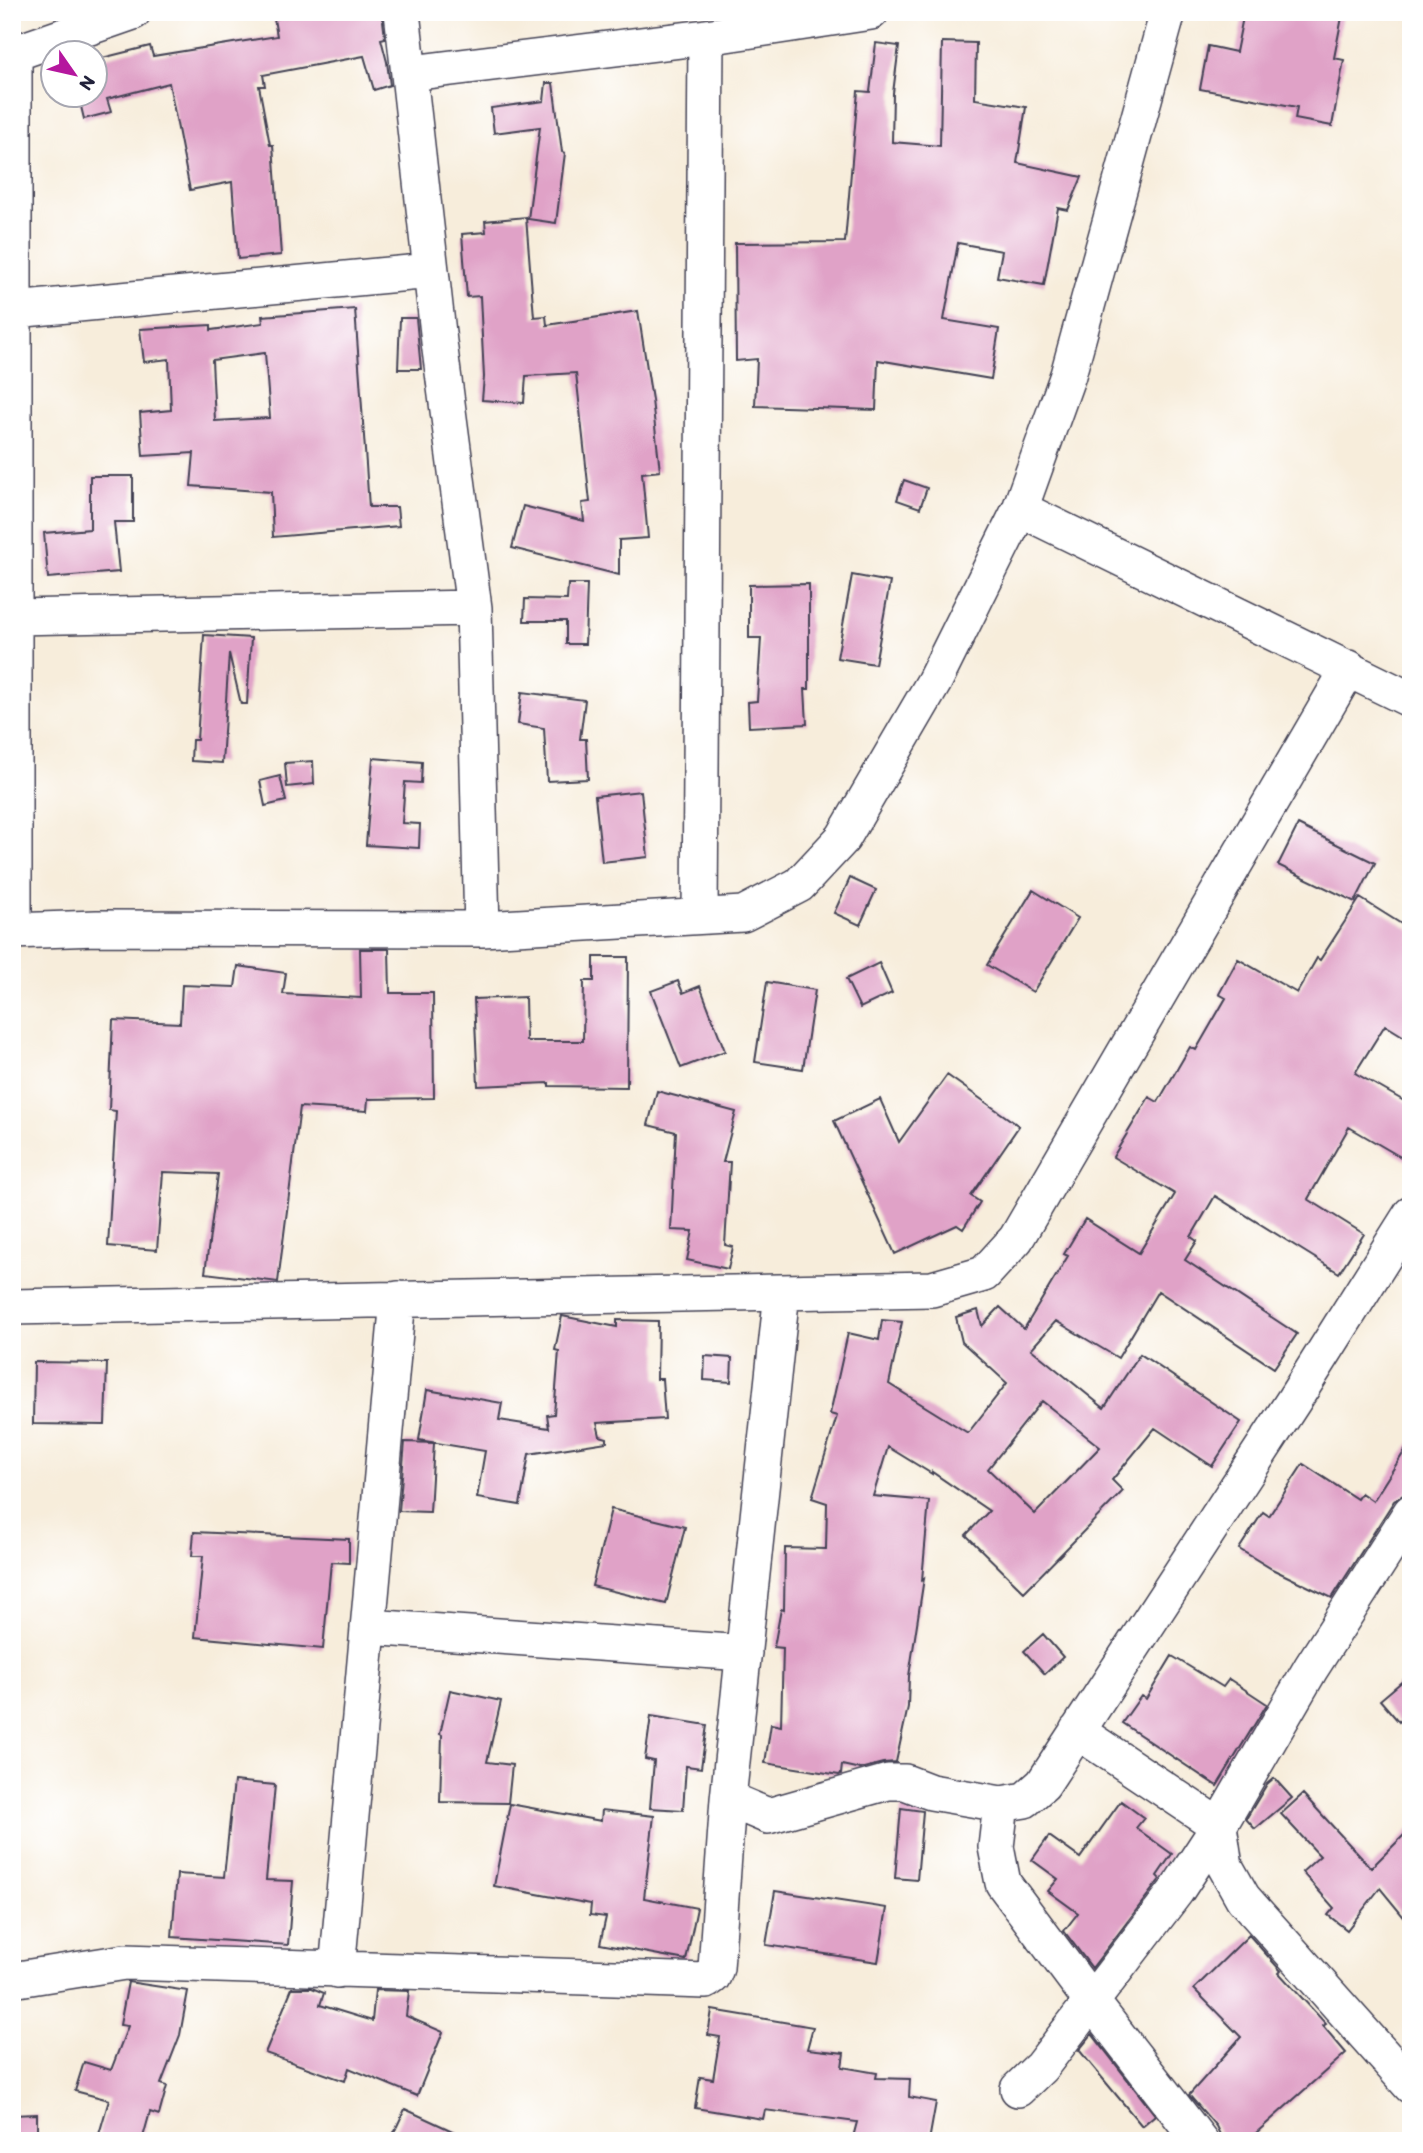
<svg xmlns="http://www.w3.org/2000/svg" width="1423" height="2153" font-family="Itim,sans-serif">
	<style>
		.building { fill: #e0a2c7; fill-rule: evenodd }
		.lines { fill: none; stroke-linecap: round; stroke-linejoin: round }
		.minor-casing { stroke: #424053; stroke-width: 38 }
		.minor { stroke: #fff; stroke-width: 35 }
	</style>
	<rect width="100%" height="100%" fill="#fff"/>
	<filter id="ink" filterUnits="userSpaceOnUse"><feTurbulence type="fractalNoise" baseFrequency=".0143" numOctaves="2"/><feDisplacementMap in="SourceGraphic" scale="14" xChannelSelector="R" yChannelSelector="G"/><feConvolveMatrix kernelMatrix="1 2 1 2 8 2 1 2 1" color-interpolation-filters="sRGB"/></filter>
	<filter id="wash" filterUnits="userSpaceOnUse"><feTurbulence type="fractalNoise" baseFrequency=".00686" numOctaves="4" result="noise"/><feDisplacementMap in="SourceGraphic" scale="28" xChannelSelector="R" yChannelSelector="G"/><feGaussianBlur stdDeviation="1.57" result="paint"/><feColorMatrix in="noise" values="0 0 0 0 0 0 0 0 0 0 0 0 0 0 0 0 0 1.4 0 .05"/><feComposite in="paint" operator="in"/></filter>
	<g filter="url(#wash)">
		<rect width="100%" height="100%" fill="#f7eddb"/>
		<g id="blocks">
			<path class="building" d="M 309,12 L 382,12 L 385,38 L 381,39 L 387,62 L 390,85 L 374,90 L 364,56 L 263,75 L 265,86 L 259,86 L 270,145 L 273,145 L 281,255 L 238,259 L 232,182 L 190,190 L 169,83 L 107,99 L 111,112 L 84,119 L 78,94 L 94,94 L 94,60 L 150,46 L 153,56 L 277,36 L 274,19 Z
				M 1244,12 L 1343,12 L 1334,58 L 1344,60 L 1332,126 L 1295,119 L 1297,107 L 1200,89 L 1208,46 L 1236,52 Z
				M 942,42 L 976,43 L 975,99 L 1026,107 L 1017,163 L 1082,177 L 1068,210 L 1058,208 L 1044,285 L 997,277 L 1002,251 L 958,243 L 944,320 L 999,329 L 991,379 L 878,360 L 876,410 L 755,406 L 757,359 L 736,361 L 735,243 L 845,242 L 858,91 L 870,92 L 876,43 L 899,46 L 893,93 L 892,142 L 940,146 Z
				M 546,83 L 553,83 L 562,152 L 565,153 L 556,223 L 528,219 L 540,127 L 494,133 L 491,108 L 544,101 Z
				M 526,217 L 534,317 L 546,316 L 547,325 L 638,311 L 652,400 L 660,471 L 642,473 L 648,538 L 619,540 L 619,575 L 512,548 L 523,506 L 584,521 L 582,503 L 590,502 L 576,373 L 526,376 L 524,403 L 482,400 L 484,377 L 480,296 L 467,297 L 462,234 L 486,232 L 485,221 Z
				M 355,309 L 369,507 L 397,507 L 399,526 L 273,537 L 271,492 L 191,486 L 194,453 L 143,456 L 140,413 L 171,410 L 169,359 L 144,362 L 140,329 L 211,325 L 211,330 L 263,323 L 262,316 ZM 265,353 L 270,418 L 215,421 L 212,360 Z
				M 400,318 L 416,318 L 421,369 L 398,369 Z
				M 90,476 L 133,476 L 133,522 L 114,522 L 119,572 L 48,578 L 44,533 L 90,529 Z
				M 904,480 L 927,488 L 920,508 L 897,500 Z
				M 852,575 L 890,582 L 875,664 L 837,658 Z
				M 568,584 L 587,584 L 585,644 L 566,644 L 566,621 L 524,621 L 525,599 L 567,600 Z
				M 809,584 L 809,689 L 805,689 L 807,724 L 749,727 L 748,702 L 757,701 L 761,638 L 749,638 L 749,585 Z
				M 204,635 L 251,638 L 247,704 L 241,704 L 229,653 L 222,763 L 191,761 L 192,740 L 197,740 Z
				M 522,692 L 585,700 L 580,739 L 586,739 L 588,779 L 547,781 L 544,728 L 518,724 Z
				M 373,758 L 422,762 L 421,783 L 405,782 L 402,823 L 420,824 L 419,848 L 366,845 Z
				M 313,761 L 314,784 L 287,787 L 285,763 Z
				M 280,776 L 286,801 L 265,806 L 260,781 Z
				M 641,791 L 648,857 L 602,862 L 595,796 Z
				M 1298,825 L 1375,863 L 1355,902 L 1278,865 Z
				M 850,878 L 876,890 L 860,925 L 834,913 Z
				M 1033,890 L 1078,918 L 1033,992 L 987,965 Z
				M 1360,898 L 1411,930 L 1411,1041 L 1385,1025 L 1355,1073 L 1411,1105 L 1411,1163 L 1349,1127 L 1308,1199 L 1364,1234 L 1339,1273 L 1215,1196 L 1191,1237 L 1197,1241 L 1185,1260 L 1297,1334 L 1274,1368 L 1158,1291 L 1118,1358 L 1056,1321 L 1031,1349 L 1104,1408 L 1140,1354 L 1241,1422 L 1212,1466 L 1155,1428 L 1112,1480 L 1123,1491 L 1024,1592 L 966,1535 L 989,1511 L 932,1472 L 932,1474 L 888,1447 L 873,1496 L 929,1501 L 922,1580 L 924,1578 L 909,1676 L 908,1707 L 896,1762 L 883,1763 L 860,1769 L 842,1765 L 841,1774 L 839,1775 L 765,1763 L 771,1724 L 781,1726 L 783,1648 L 774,1647 L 781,1609 L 784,1610 L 785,1548 L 826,1549 L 827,1503 L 812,1498 L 837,1416 L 830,1414 L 848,1333 L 879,1340 L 882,1320 L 902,1322 L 889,1384 L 968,1433 L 1007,1383 L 962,1342 L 956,1317 L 978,1310 L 982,1326 L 1000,1307 L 1024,1329 L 1068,1256 L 1064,1254 L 1085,1219 L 1139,1253 L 1175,1194 L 1113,1157 L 1149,1097 L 1158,1102 L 1190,1047 L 1196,1050 L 1226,998 L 1219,994 L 1238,959 L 1297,993 L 1317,958 L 1320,960 ZM 1042,1401 L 1100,1447 L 1035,1514 L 988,1469 Z
				M 360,949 L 389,949 L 390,993 L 433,993 L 434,1098 L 368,1099 L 367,1111 L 300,1107 L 278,1282 L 205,1273 L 218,1174 L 163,1172 L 157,1250 L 108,1246 L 116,1111 L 109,1110 L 113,1020 L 180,1023 L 182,985 L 235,987 L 238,966 L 286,973 L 283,994 L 361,998 Z
				M 594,957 L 628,957 L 627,1087 L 549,1086 L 549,1083 L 478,1086 L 474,999 L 525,997 L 526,1041 L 583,1041 L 584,981 L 594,981 Z
				M 879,963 L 892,993 L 860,1008 L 846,979 Z
				M 678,981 L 683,993 L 700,986 L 725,1051 L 681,1068 L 651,991 Z
				M 767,982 L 815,990 L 803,1069 L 755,1062 Z
				M 947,1075 L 1019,1126 L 971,1196 L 980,1202 L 963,1229 L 957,1225 L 895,1254 L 834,1121 L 880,1099 L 899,1142 Z
				M 657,1091 L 736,1112 L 723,1162 L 730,1162 L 725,1245 L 733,1247 L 728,1269 L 687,1260 L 693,1231 L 671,1230 L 676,1132 L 648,1125 Z
				M 562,1316 L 617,1327 L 617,1320 L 658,1321 L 657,1379 L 662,1379 L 665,1419 L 597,1423 L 600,1436 L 607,1438 L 607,1442 L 529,1454 L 520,1505 L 477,1498 L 485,1451 L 419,1440 L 427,1390 L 502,1403 L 499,1420 L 549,1428 L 547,1415 L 554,1414 L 559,1351 L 555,1350 Z
				M 705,1356 L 732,1358 L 731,1382 L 704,1380 Z
				M 34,1362 L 107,1363 L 105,1425 L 33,1424 Z
				M 1411,1441 L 1411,1485 L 1406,1493 L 1394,1501 L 1332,1598 L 1272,1569 L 1239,1549 L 1263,1512 L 1269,1516 L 1303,1464 L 1357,1499 L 1361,1493 L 1373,1501 Z
				M 405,1442 L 434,1443 L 430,1512 L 399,1511 Z
				M 611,1509 L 685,1527 L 666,1604 L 592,1586 Z
				M 194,1532 L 349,1539 L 349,1563 L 331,1562 L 323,1649 L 195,1637 L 203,1556 L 192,1556 Z
				M 1043,1634 L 1063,1657 L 1045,1674 L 1024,1651 Z
				M 1172,1656 L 1223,1687 L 1229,1679 L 1267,1704 L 1217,1786 L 1122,1723 L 1141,1696 L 1146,1699 Z
				M 1411,1674 L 1411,1712 L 1399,1722 L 1380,1700 Z
				M 450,1690 L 501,1701 L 487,1762 L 512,1765 L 508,1803 L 440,1802 L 442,1735 L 440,1734 Z
				M 651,1716 L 707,1725 L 701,1768 L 686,1766 L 683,1810 L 650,1808 L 654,1761 L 645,1759 Z
				M 1274,1778 L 1292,1798 L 1255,1829 L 1246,1819 L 1267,1784 Z
				M 234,1781 L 275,1785 L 266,1880 L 293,1881 L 288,1945 L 172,1937 L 177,1874 L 224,1877 Z
				M 1303,1794 L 1371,1868 L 1411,1828 L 1411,1926 L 1380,1888 L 1347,1930 L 1328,1915 L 1334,1908 L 1302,1872 L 1320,1856 L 1281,1814 Z
				M 1121,1801 L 1144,1818 L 1136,1828 L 1172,1854 L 1157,1876 L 1160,1879 L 1092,1968 L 1064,1931 L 1078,1913 L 1048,1891 L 1058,1879 L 1032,1860 L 1049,1836 L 1080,1858 Z
				M 510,1804 L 601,1821 L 602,1810 L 654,1816 L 644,1898 L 697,1908 L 686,1960 L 600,1944 L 606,1917 L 590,1915 L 591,1904 L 494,1886 Z
				M 901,1808 L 923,1811 L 917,1880 L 895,1878 Z
				M 775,1891 L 887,1908 L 878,1962 L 766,1945 Z
				M 1249,1935 L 1281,1971 L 1279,1973 L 1326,2024 L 1323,2026 L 1346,2053 L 1247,2141 L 1223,2141 L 1216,2126 L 1189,2095 L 1241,2037 L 1194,1989 Z
				M 128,1982 L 188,1991 L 180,2035 L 161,2084 L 167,2086 L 159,2115 L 150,2112 L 142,2141 L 97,2141 L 109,2100 L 75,2091 L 84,2062 L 111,2070 L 128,2026 L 120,2025 Z
				M 292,1988 L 312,1988 L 324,1993 L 320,2005 L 372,2021 L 375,1990 L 409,1991 L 406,2016 L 443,2032 L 417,2096 L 349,2068 L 345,2081 L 265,2053 Z
				M 712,2010 L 813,2027 L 807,2049 L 844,2053 L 842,2067 L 877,2073 L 876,2078 L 910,2079 L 909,2097 L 936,2102 L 929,2141 L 852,2141 L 857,2122 L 765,2110 L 763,2119 L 695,2108 L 700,2077 L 713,2079 L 720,2037 L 708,2035 Z
				M 1092,2034 L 1155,2115 L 1142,2126 L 1079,2050 Z
				M 405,2109 L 474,2141 L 390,2141 Z
				M 37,2114 L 37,2141 L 12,2141 L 12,2115 Z"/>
		</g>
	</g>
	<g filter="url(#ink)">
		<use href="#blocks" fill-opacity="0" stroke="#424053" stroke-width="2"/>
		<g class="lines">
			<g class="minor-casing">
				<path id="minor" d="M 402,12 L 439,342 L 474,608 L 482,929
					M 14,53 L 14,931
					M 12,54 L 133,12
					M 411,73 L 706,37 L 871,12
					M 14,310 L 431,271
					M 1020,509 L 1411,700
					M 14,617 L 474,608
					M 700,915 L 706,37
					M 12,931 L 97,928 L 482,929 L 743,914 L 799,885 L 843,838 L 934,682 L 1020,509 L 1068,375 L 1168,12
					M 12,1307 L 932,1289 L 984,1274 L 1016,1239 L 1349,668
					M 368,1627 L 744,1653
					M 1077,1731 L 1219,1826 L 1225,1866 L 1243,1898 L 1411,2086
					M 728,1799 L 768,1816 L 888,1782 L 905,1782 L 931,1792 L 1001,1804 L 1025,1800 L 1043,1784 L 1294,1400 L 1411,1214
					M 1001,1804 L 996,1847 L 1003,1883 L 1092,2002 L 1200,2141
					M 337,1970 L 398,1299
					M 12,1980 L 125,1962 L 706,1981 L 713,1976 L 716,1968 L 728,1799 L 782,1292
					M 1018,2089 L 1041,2067 L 1177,1890 L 1219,1826 L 1311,1668 L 1411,1512"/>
			</g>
			<use href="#minor" class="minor"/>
		</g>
	</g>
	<rect width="1423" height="2153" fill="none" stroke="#fff" stroke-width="42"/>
	<g transform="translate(74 74) rotate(124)"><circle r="33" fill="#ffffff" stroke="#a7a7b1" stroke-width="2"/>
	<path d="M0-5L12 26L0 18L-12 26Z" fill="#b5179e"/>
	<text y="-10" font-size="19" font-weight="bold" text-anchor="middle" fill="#22223b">N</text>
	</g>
</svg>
